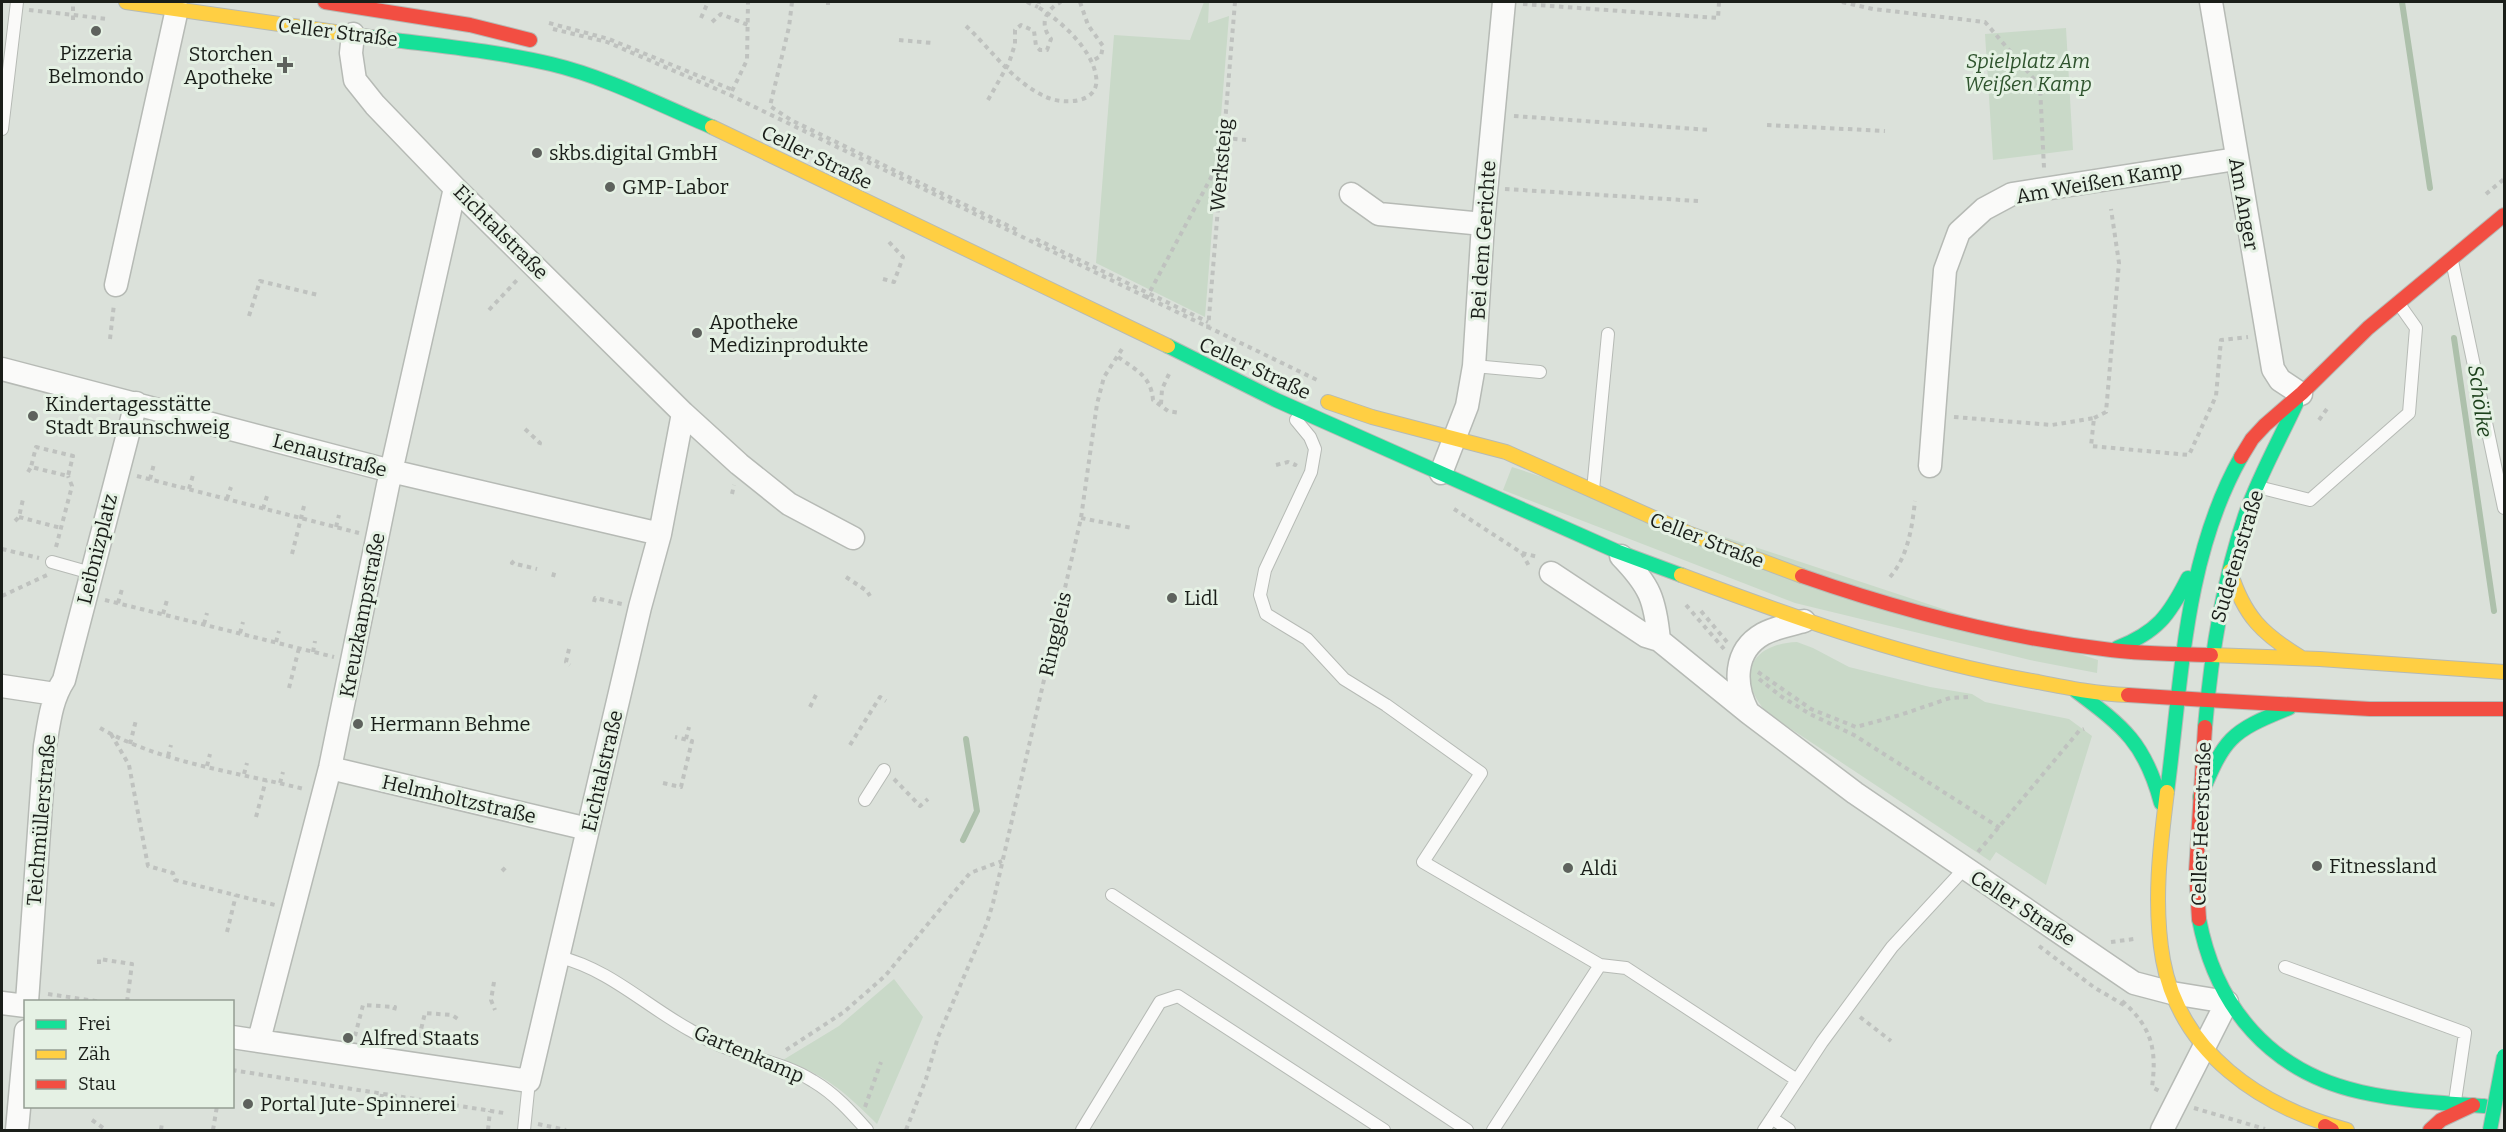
<svg xmlns="http://www.w3.org/2000/svg" width="2506" height="1132" font-family="Bitter,serif">
	<style>
		.green { fill: #c9d9c8 }
		.lines { fill: none; stroke-linecap: round; stroke-linejoin: round }
		.stream { stroke: #adc0ab; stroke-width: 6 }
		.lane-casing { stroke: #b6bab5; stroke-width: 14 }
		.street-casing { stroke: #b6bab5; stroke-width: 25 }
		.fast-casing { stroke: #b6bab5; stroke-width: 16 }
		.slow-casing { stroke: #b6bab5; stroke-width: 16 }
		.jam-casing { stroke: #b6bab5; stroke-width: 16 }
		.path { stroke: #bfc2bf; stroke-width: 4; stroke-dasharray: 4.5 4.5; stroke-linecap: butt }
		.lane { stroke: #fafaf9; stroke-width: 12 }
		.street { stroke: #fafaf9; stroke-width: 22 }
		.fast { stroke: #16e098; stroke-width: 14 }
		.slow { stroke: #ffcf43; stroke-width: 14 }
		.jam { stroke: #f24e42; stroke-width: 14 }
		.fast-bridge-casing { stroke: #b6bab5; stroke-width: 16; stroke-linecap: butt }
		.fast-bridge { stroke: #16e098; stroke-width: 14 }
		.poi-dot { fill: #5e625d; stroke: #e5f1e4; stroke-width: 2 }
		.labels { text-anchor: middle; dominant-baseline: central; stroke-width: 6; stroke-linejoin: round; paint-order: stroke }
		.street-label { font-size: 20px; fill: #1a1e19; stroke: #e5f1e4 }
		.poi-label { font-size: 20px; fill: #1a1e19; stroke: #e5f1e4; text-anchor: start }
		.park-label { font-size: 20px; font-style: italic; fill: #2e532d; stroke: #e5f1e4 }
		.water-label { font-size: 21px; font-style: italic; fill: #1a3f19; stroke: #e5f1e4 }
	</style>
	<rect width="100%" height="100%" fill="#dbe1da"/>
	<path class="green" d="M 1204,2 L 1209,2 L 1208,23 L 1229,16 L 1205,317 L 1096,263 L 1114,35 L 1190,40 Z
		M 2066,28 L 2073,150 L 1993,160 L 1985,34 Z
		M 1512,467 L 2098,660 L 2097,673 L 2030,660 L 1795,603 L 1503,490 Z
		M 1797,642 L 1813,648 L 1849,667 L 1930,687 L 1972,694 L 1985,702 L 2069,719 L 2092,736 L 2046,885 L 1996,852 L 1990,861 L 1767,713 C 1735,677 1750,644 1797,642 Z
		M 894,979 L 923,1017 L 877,1124 C 846,1093 825,1074 783,1060 L 839,1026 Z"/>
	<g class="lines">
		<path class="stream" d="M 2402,2 L 2430,188
			M 2454,338 L 2494,611
			M 963,840 L 977,811 L 966,739"/>
		<g class="lane-casing">
			<path id="lane" d="M 2,129 L 17,2
				M 2452,261 L 2504,508
				M 1474,366 L 1540,372
				M 1296,420 L 1310,437 L 1315,449 L 1311,472 L 1265,570 L 1260,595 L 1266,614 L 1307,639 L 1344,679 L 1386,705 L 1481,773 L 1423,862 L 1600,965 L 1626,968 L 1797,1080
				M 2258,487 L 2310,500 L 2409,413 L 2416,328 L 2399,304
				M 1593,490 L 1608,334
				M 52,562 L 91,573
				M 865,800 L 884,770
				M 1112,895 L 1467,1130
				M 559,957 C 609,969 646,1006 690,1030 C 703,1038 718,1045 732,1050 C 759,1060 788,1065 813,1081 C 835,1094 851,1112 867,1130
				M 2285,967 L 2465,1033 L 2455,1101
				M 524,1130 L 529,1081
				M 1082,1130 L 1160,1002 L 1178,996 L 1384,1130
				M 1493,1130 L 1600,965
				M 1764,1130 L 1772,1118
				M 1789,1130 L 1772,1118 L 1822,1042 L 1892,947 L 1964,869"/>
		</g>
		<g class="street-casing">
			<path id="street" d="M 2211,2 L 2273,369 L 2280,380 L 2301,394
				M 1351,194 L 1379,214 L 1483,224
				M 116,285 L 177,9
				M 2,369 L 391,471 L 660,534
				M 683,413 L 739,464 L 789,504 L 853,538
				M 1930,466 L 1945,270 L 1959,232 L 1984,209 L 2012,194 L 2236,159
				M 1441,473 L 1467,406 L 1474,366 L 1483,224 L 1504,2
				M 1621,556 C 1650,586 1655,599 1659,640
				M 1551,573 L 1646,636 L 1659,640 L 1749,713 L 1855,793 L 2134,983 L 2172,993 L 2227,1002 L 2162,1130
				M 2,686 L 55,694
				M 1748,712 C 1734,685 1733,651 1763,634 C 1776,627 1790,625 1804,621
				M 330,768 L 588,829
				M 27,1002 L 45,746 C 49,723 51,700 64,680 L 136,403
				M 2,1003 L 26,1006
				M 232,1037 L 529,1081 L 640,607 L 660,534 L 683,413 L 455,188 L 375,105 L 355,80 L 351,53 L 353,34
				M 259,1040 L 330,768 L 388,485 L 455,188
				M 17,1130 L 26,1031"/>
		</g>
		<g class="fast-casing">
			<path id="fast" d="M 370,37 C 430,45 492,50 551,64 C 606,77 660,105 712,127
				M 1168,346 L 1276,400 L 1616,551 L 1681,575
				M 2117,648 C 2157,632 2169,616 2188,578
				M 2076,691 C 2124,727 2145,743 2161,803
				M 2205,727 C 2211,656 2222,584 2245,516 C 2258,478 2279,441 2296,404
				M 2167,792 C 2182,679 2184,558 2241,457
				M 2200,797 C 2225,738 2229,732 2289,708
				M 2199,919 C 2216,1008 2271,1072 2361,1092 C 2401,1101 2443,1103 2484,1106"/>
		</g>
		<g class="slow-casing">
			<path id="slow" d="M 126,2 L 370,37
				M 712,127 L 1168,346
				M 1328,402 L 1372,417 L 1506,452 L 1690,534 L 1802,576
				M 2230,571 C 2244,616 2262,634 2302,658
				M 1681,575 C 1798,619 1915,661 2038,682 C 2068,688 2098,694 2128,695
				M 2211,655 L 2320,659 L 2504,672
				M 2167,792 C 2160,847 2153,905 2163,960 C 2180,1053 2261,1107 2347,1130"/>
		</g>
		<g class="jam-casing">
			<path id="jam" d="M 325,2 L 470,25 L 530,40
				M 2241,457 L 2252,439 L 2265,425 L 2302,393 L 2368,328 L 2504,215
				M 1802,576 C 1902,611 2006,638 2111,650 C 2144,654 2178,654 2211,655
				M 2128,695 L 2207,700
				M 2207,700 L 2370,709 L 2504,709
				M 2199,919 L 2196,872 L 2205,727
				M 2325,1126 L 2332,1130
				M 2430,1130 L 2441,1120 L 2473,1105"/>
		</g>
		<path class="path" d="M 792,2 L 789,27 L 770,106 L 791,120 L 1019,231
			M 1027,2 L 1038,7
			M 1080,2 L 1088,25 L 1103,46 L 1101,56 L 1090,62
			M 1842,2 L 1873,9 L 1985,22 L 2040,86 L 2044,168
			M 1523,4 L 1718,18 L 1719,2
			M 828,5 L 828,2
			M 29,10 L 108,19
			M 701,18 L 708,2
			M 73,20 L 73,4
			M 712,22 L 721,14 L 748,25
			M 549,23 L 609,39 L 733,90
			M 966,26 C 991,49 1012,81 1044,96 C 1061,105 1101,105 1096,76 C 1092,49 1060,20 1038,7 L 1039,2
			M 553,29 L 607,42 L 730,95 L 1317,380
			M 899,40 L 932,43
			M 732,91 L 747,60 L 748,2
			M 988,100 L 1009,63 L 1015,44 L 1015,30 L 1021,25 L 1034,31 L 1036,46 L 1040,50 L 1047,50 L 1051,39 C 1039,24 1045,10 1061,2
			M 1514,116 L 1710,130
			M 1767,125 L 1885,131
			M 1224,138 L 1246,140
			M 1505,189 L 1698,201
			M 2486,194 L 2504,179
			M 1036,239 L 1208,322
			M 883,279 L 894,282 L 903,257 L 889,242
			M 1146,299 L 1222,157
			M 489,310 L 518,279
			M 249,316 L 260,281 L 318,295
			M 1208,329 L 1235,2
			M 110,339 L 114,304
			M 1118,357 C 1136,370 1151,376 1153,400 L 1168,411 L 1180,413
			M 1161,404 L 1162,389 L 1169,374
			M 1954,417 L 2052,425 L 2094,418 L 2091,446 L 2189,455 L 2216,396 L 2221,340 L 2248,337
			M 2094,418 L 2106,412 L 2119,263 L 2111,209
			M 2319,420 L 2329,406
			M 525,429 L 540,443 L 538,449
			M 1276,465 L 1288,462 L 1295,465 L 1296,463
			M 28,472 L 31,467 L 68,476 L 73,456 L 36,447 L 31,467
			M 137,476 L 359,533
			M 150,479 L 154,464
			M 189,489 L 193,475
			M 732,494 L 734,485
			M 227,499 L 231,487
			M 263,509 L 267,496
			M 1454,509 L 1522,553 L 1538,557
			M 19,517 L 61,528
			M 1081,518 L 1132,528
			M 15,521 L 19,517 L 23,499
			M 336,527 L 339,515
			M 56,547 L 72,486 L 68,476
			M 2,549 L 39,558
			M 1522,553 L 1530,568
			M 292,554 L 304,506
			M 514,561 L 512,563 L 537,569
			M 553,577 L 555,570
			M 846,577 L 867,591 L 870,596
			M 1890,577 C 1908,556 1912,528 1915,501
			M 2,596 L 47,575
			M 105,600 L 334,657
			M 594,602 L 595,598 L 622,604
			M 118,603 L 122,589
			M 1686,605 L 1724,649
			M 1701,611 L 1727,642
			M 163,614 L 167,600
			M 204,624 L 207,613
			M 240,633 L 243,622
			M 276,642 L 279,631
			M 569,649 L 566,662 L 570,665
			M 313,652 L 315,641
			M 1758,672 L 1811,709 L 1856,727 L 1900,715 L 1950,698 L 1968,697
			M 1759,679 L 1782,697 L 1810,714 L 1854,735 L 2000,828
			M 289,688 L 299,648
			M 810,707 L 816,695
			M 100,728 C 161,763 236,772 304,789
			M 111,734 L 129,765 L 148,866 L 173,873 L 175,880 L 275,905
			M 686,739 L 689,727
			M 130,744 L 136,720
			M 850,745 L 880,697 L 886,701
			M 168,756 L 171,745
			M 207,766 L 210,754
			M 244,774 L 247,763
			M 894,779 L 920,806 L 928,799
			M 280,783 L 283,772
			M 663,783 L 681,787 L 692,741 L 675,737
			M 256,817 L 266,780
			M 1978,852 L 2079,731 L 2084,729
			M 502,871 L 507,866
			M 227,932 L 236,895
			M 2111,942 L 2134,939
			M 2039,946 L 2095,988 L 2124,1005
			M 99,964 L 99,959 L 132,964 L 127,1002
			M 494,982 L 491,1000 L 495,1010
			M 48,994 L 102,1002
			M 2122,1001 C 2152,1027 2157,1050 2152,1087 L 2161,1092
			M 1860,1017 L 1891,1041
			M 355,1036 L 363,1005 L 395,1007 L 394,1011
			M 417,1046 L 425,1013 L 452,1015 L 458,1019
			M 786,1050 L 844,1012 L 885,976 L 970,873 L 1002,861
			M 232,1070 L 504,1113
			M 380,1107 L 382,1094
			M 865,1107 L 881,1062
			M 2194,1108 L 2265,1129
			M 426,1114 L 427,1101
			M 92,1120 L 106,1130
			M 538,1124 L 566,1130
			M 161,1130 L 162,1123
			M 213,1130 L 217,1106
			M 488,1130 L 490,1111
			M 906,1130 L 926,1079 L 938,1037 L 987,923 L 993,903 L 1081,518 L 1097,404 L 1104,377 L 1122,349"/>
		<use href="#lane" class="lane"/>
		<use href="#street" class="street"/>
		<use href="#fast" class="fast"/>
		<use href="#slow" class="slow"/>
		<use href="#jam" class="jam"/>
		<g class="fast-bridge-casing">
			<path id="fast-bridge" d="M 2490,1130 L 2504,1056"/>
		</g>
		<use href="#fast-bridge" class="fast-bridge"/>
	</g>
	<g class="poi-dot">
		<circle cx="96" cy="31" r="6"/>
		<path d="M282 56h6v6h6v6h-6v6h-6v-6h-6v-6h6z"/>
		<circle cx="537" cy="153" r="6"/>
		<circle cx="610" cy="187" r="6"/>
		<circle cx="697" cy="333" r="6"/>
		<circle cx="33" cy="416" r="6"/>
		<circle cx="1172" cy="598" r="6"/>
		<circle cx="358" cy="724" r="6"/>
		<circle cx="2317" cy="866" r="6"/>
		<circle cx="1568" cy="868" r="6"/>
		<circle cx="348" cy="1038" r="6"/>
		<circle cx="248" cy="1104" r="6"/>
	</g>
	<g class="labels">
		<g class="street-label">
			<text transform="translate(338 32) rotate(7)">Celler Straße</text>
			<text transform="translate(817 157) rotate(26)">Celler Straße</text>
			<text transform="translate(1221 165) rotate(-85)">Werksteig</text>
			<text transform="translate(2099 182) rotate(-10)">Am Weißen Kamp</text>
			<text transform="translate(2244 204) rotate(80)">Am Anger</text>
			<text transform="translate(501 232) rotate(45)">Eichtalstraße</text>
			<text transform="translate(1483 240) rotate(-86)">Bei dem Gerichte</text>
			<text transform="translate(1255 368) rotate(25)">Celler Straße</text>
			<text transform="translate(330 455) rotate(15)">Lenaustraße</text>
			<text transform="translate(1707 540) rotate(21)">Celler Straße</text>
			<text transform="translate(97 549) rotate(-76)">Leibnizplatz</text>
			<text transform="translate(2237 556) rotate(-73)">Sudetenstraße</text>
			<text transform="translate(362 615) rotate(-79)">Kreuzkampstraße</text>
			<text transform="translate(1055 634) rotate(-77)">Ringgleis</text>
			<text transform="translate(602 771) rotate(-77)">Eichtalstraße</text>
			<text transform="translate(459 799) rotate(13)">Helmholtzstraße</text>
			<text transform="translate(41 820) rotate(-85)">Teichmüllerstraße</text>
			<text transform="translate(2201 824) rotate(-88)">Celler Heerstraße</text>
			<text transform="translate(2023 908) rotate(33)">Celler Straße</text>
			<text transform="translate(749 1054) rotate(23)">Gartenkamp</text>
		</g>
		<g class="poi-label">
			<text x="96" y="53" text-anchor="middle">Pizzeria<tspan x="96" dy="23">Belmondo</tspan></text>
			<text x="273" y="54" text-anchor="end">Storchen<tspan x="273" dy="23">Apotheke</tspan></text>
			<text x="549" y="153">skbs.digital GmbH</text>
			<text x="622" y="187">GMP-Labor</text>
			<text x="709" y="322">Apotheke<tspan x="709" dy="23">Medizinprodukte</tspan></text>
			<text x="45" y="404">Kindertagesstätte<tspan x="45" dy="23">Stadt Braunschweig</tspan></text>
			<text x="1184" y="598">Lidl</text>
			<text x="370" y="724">Hermann Behme</text>
			<text x="2329" y="866">Fitnessland</text>
			<text x="1580" y="868">Aldi</text>
			<text x="360" y="1038">Alfred Staats</text>
			<text x="260" y="1104">Portal Jute-Spinnerei</text>
		</g>
		<g class="park-label">
			<text x="2028" y="61">Spielplatz Am<tspan x="2028" dy="23">Weißen Kamp</tspan></text>
		</g>
		<g class="water-label">
			<text transform="translate(2480 401) rotate(82)">Schölke</text>
		</g>
	</g>
	<rect width="2506" height="1132" fill="none" stroke="#1a1e19" stroke-width="6"/>
	<rect x="24" y="1000" width="210" height="108" fill="#e5f1e4" stroke="#949d93" stroke-width="1.5"/>
	<rect x="36" y="1020" width="30" height="9" fill="#16e098" stroke="#949d93" stroke-width="1.5"/>
	<text x="78" y="1030" font-size="18" fill="#1a1e19">Frei</text>
	<rect x="36" y="1050" width="30" height="9" fill="#ffcf43" stroke="#949d93" stroke-width="1.5"/>
	<text x="78" y="1060" font-size="18" fill="#1a1e19">Zäh</text>
	<rect x="36" y="1080" width="30" height="9" fill="#f24e42" stroke="#949d93" stroke-width="1.5"/>
	<text x="78" y="1090" font-size="18" fill="#1a1e19">Stau</text>
</svg>
